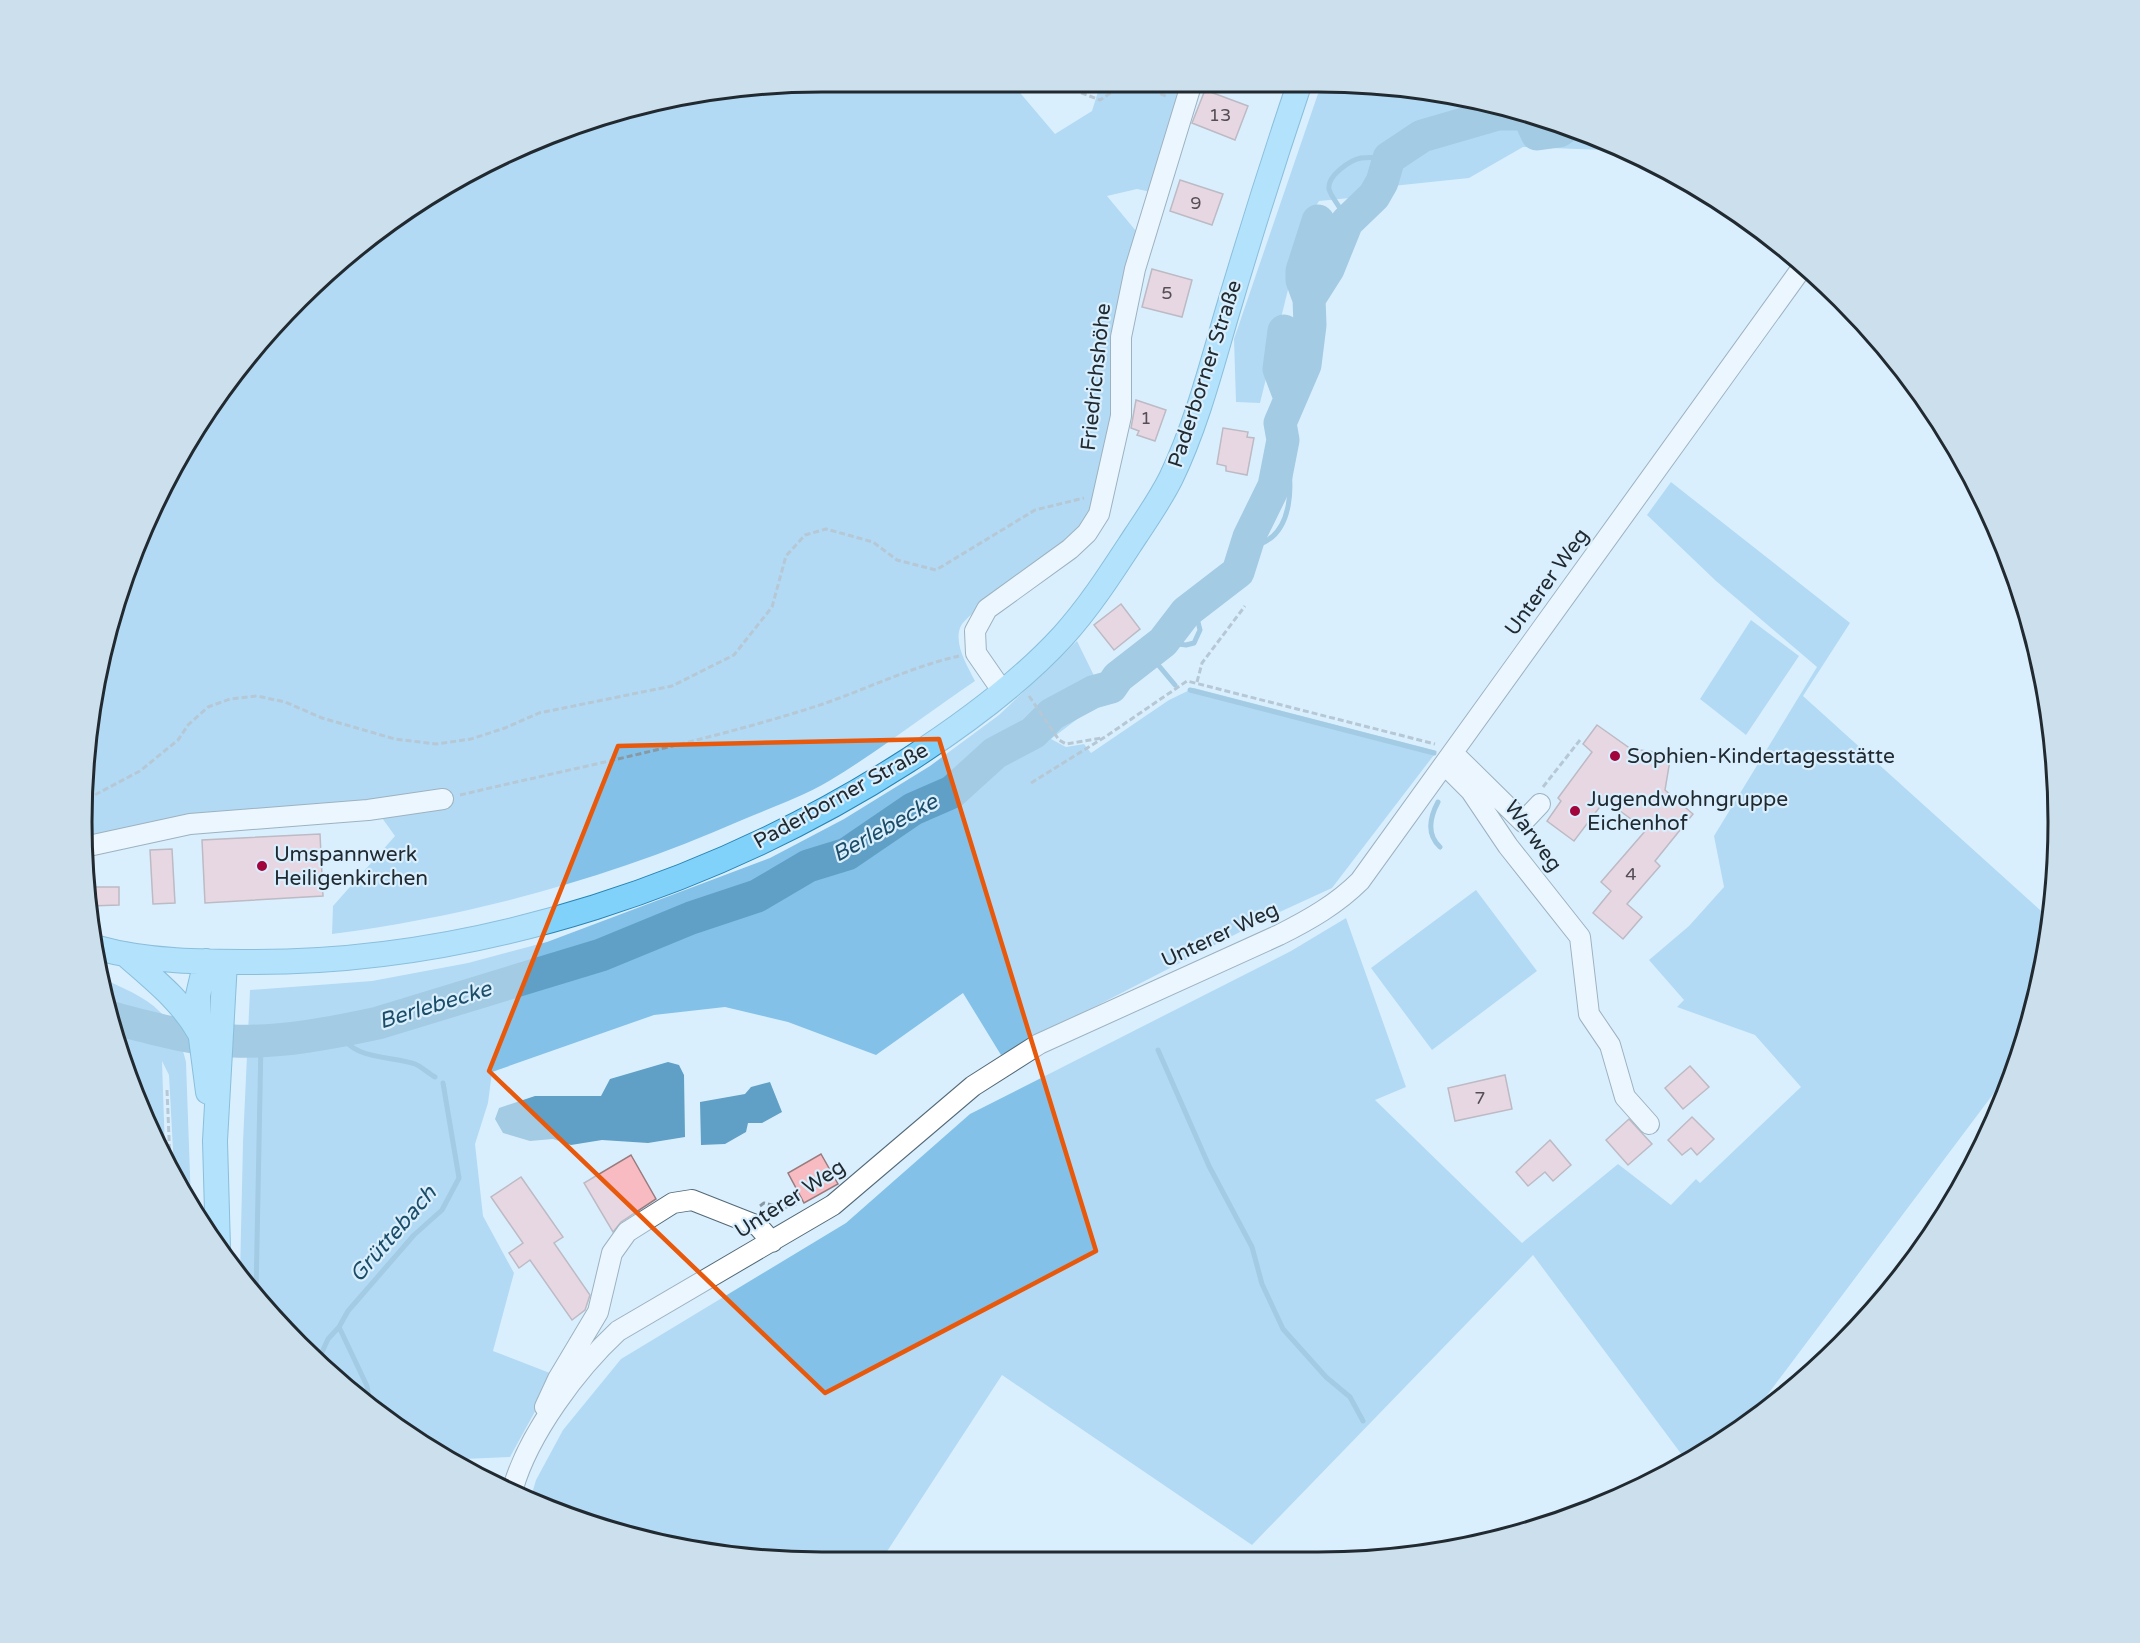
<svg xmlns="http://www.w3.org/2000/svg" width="2140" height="1643" font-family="'Varela Round',sans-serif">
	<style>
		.green { fill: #83c1e8 }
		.water { fill: #609fc6 }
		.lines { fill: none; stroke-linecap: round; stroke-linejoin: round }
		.stream { stroke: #609fc6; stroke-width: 5 }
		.river { stroke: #609fc6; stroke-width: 33 }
		.building { fill: #f7bbc1; stroke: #987b7e; stroke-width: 1.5 }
		.minor-casing { stroke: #526977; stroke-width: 22 }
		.major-casing { stroke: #2884b2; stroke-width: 26 }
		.path { stroke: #8999a4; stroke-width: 3; stroke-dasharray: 6 3; stroke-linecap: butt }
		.minor { stroke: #fff; stroke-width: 20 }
		.major { stroke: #80d2fb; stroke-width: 24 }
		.marked { fill: none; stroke: #e8590c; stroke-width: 4.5; stroke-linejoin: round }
		.poi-dot { fill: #a2043c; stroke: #daeffd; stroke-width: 2 }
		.labels { text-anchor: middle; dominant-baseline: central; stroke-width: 4.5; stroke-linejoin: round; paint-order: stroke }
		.number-label { font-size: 18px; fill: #564e55 }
		.street-label { font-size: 21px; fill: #212a31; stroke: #daeffd }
		.poi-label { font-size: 21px; fill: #212a31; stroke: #daeffd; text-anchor: start }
		.water-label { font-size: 22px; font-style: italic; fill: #1b4d69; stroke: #daeffd }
		.rim { fill: none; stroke: #212a31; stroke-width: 3 }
	</style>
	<rect width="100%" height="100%" fill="#daeffd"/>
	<path class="green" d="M 821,81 L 1011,82 L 1055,134 L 1092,111 L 1101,82 L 1181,82 L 1151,192 L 1137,189 L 1107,196 L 1136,231 L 1120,338 L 1113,435 L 1084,549 C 1059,563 968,606 960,628 C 954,645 968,667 975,681 C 926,714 879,751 829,781 C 802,797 770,808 742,820 C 610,878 475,915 332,934 L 333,906 L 395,836 L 377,811 L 192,813 L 85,837 L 95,677 L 158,494 L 206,410 L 298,298 L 451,180 L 630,106 Z
		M 1322,82 L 1367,83 L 1510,106 L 1610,144 L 1604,150 L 1523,147 L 1469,178 L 1364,189 L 1350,198 L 1319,201 L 1304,225 L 1260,403 L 1236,402 L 1234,339 Z
		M 1671,482 L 1850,623 L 1803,696 L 2049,918 L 2045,966 L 2015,1065 L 1744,1426 L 1730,1437 L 1685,1459 L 1533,1255 L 1252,1545 L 1002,1375 L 884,1556 L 725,1556 L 583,1523 L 531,1497 L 536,1480 L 563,1430 L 621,1359 L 846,1223 L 970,1114 L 1291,951 L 1346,918 L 1406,1087 L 1375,1100 L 1522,1243 L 1618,1164 L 1671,1205 L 1696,1179 L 1700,1183 L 1801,1087 L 1755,1035 L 1677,1007 L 1684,1000 L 1649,960 L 1689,926 L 1724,887 L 1714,836 L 1817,667 L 1716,581 L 1647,515 Z
		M 1751,620 L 1799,656 L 1746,735 L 1700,699 Z
		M 1077,641 L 1105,698 L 1051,739 L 1066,747 L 1084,744 L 1091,753 L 1169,700 L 1194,688 L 1437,751 L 1332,888 L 1271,916 L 1001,1055 L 963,993 L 876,1055 L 788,1022 L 725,1007 L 654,1015 L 492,1072 L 488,1103 L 475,1144 L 483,1216 L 514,1273 L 493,1351 L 555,1375 L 510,1457 L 464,1459 L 463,1463 L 410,1437 L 298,1345 L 240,1275 L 243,1142 L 250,990 L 372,981 L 468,963 L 547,942 L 770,858 L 844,819 L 930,766 L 999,715 Z
		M 1476,890 L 1537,971 L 1432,1050 L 1371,968 Z
		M 105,980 C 148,998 175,1013 186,1062 L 191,1202 L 174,1169 L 169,1075 L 162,1061 L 165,1151 L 120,1060 Z"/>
	<path class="water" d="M 668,1062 L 679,1065 L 684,1075 L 685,1137 L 648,1143 L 602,1140 L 571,1145 L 553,1139 L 530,1141 L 503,1133 L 495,1119 L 499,1108 L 535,1096 L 601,1096 L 610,1079 Z
		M 770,1082 L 782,1112 L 762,1123 L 748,1123 L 746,1132 L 725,1144 L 701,1145 L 700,1102 L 745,1094 L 751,1087 Z"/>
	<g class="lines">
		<path class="stream" d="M 1347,222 C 1343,209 1331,198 1329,189 C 1327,176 1350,160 1361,158 C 1370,157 1380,158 1389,158
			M 1247,547 C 1298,542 1294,476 1283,440
			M 1163,642 L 1186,645 L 1194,643 L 1200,630 L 1194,606
			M 1149,654 L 1175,685
			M 1190,690 L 1434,753
			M 1438,802 C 1430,817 1426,834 1440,847
			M 341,1031 C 348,1060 393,1056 415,1064 C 422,1067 428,1073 435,1077
			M 1158,1050 L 1209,1166 L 1252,1247 L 1262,1284 L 1283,1329 L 1326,1377 L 1350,1397 L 1363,1421
			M 256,1294 L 261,1041
			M 339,1327 L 367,1386 L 370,1404
			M 318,1361 L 328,1339 L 339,1327 L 348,1311 L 414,1235 L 442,1210 L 459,1178 L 443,1083"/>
		<path class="river" d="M 1309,299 L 1302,280 L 1302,271 L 1318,221
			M 1284,331 L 1279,369 L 1290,398
			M 112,1018 C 152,1028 192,1040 233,1041 C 281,1043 332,1033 378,1023 L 601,955 L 691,918 L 757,896 L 808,866 L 847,854 L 913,809 L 952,792 L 995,753 L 1033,733 L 1052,714 L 1093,692 L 1111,687 L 1118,677 L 1163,642 L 1186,612 L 1238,572 L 1249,537 L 1274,486 L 1283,440 L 1280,423 L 1305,365 L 1310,325 L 1309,299 L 1328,269 L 1347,222 L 1374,196 L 1382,182 L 1389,158 L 1422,136 L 1498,114 L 1528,114 L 1537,134 L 1559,131 L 1565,127"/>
	</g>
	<path class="building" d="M 1205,90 L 1248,106 L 1235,140 L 1192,123 Z
		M 1180,180 L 1223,194 L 1212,225 L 1170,211 Z
		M 1152,269 L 1192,280 L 1182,317 L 1142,307 Z
		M 1136,400 L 1166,410 L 1155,441 L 1137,435 L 1139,431 L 1131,428 Z
		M 1223,428 L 1248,432 L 1247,437 L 1254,438 L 1247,475 L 1226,471 L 1226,466 L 1217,464 Z
		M 1121,604 L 1140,629 L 1114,650 L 1094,625 Z
		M 1597,725 L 1631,749 L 1671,754 L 1665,790 L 1693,814 L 1655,861 L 1660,866 L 1627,904 L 1642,917 L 1623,939 L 1593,913 L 1611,891 L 1601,882 L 1646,830 L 1605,800 L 1574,841 L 1547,821 L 1561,801 L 1558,798 L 1592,752 L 1583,744 Z
		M 320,834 L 323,896 L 205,903 L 202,840 Z
		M 172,849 L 175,903 L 153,904 L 150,850 Z
		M 86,887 L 119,887 L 119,905 L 90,906 Z
		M 1690,1066 L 1709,1087 L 1683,1109 L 1665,1088 Z
		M 1505,1075 L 1512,1109 L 1455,1121 L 1448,1088 Z
		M 1692,1117 L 1714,1139 L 1697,1155 L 1691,1148 L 1682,1155 L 1668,1140 Z
		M 1629,1119 L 1652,1144 L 1628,1165 L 1606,1140 Z
		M 1550,1140 L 1571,1165 L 1553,1181 L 1545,1172 L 1528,1186 L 1516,1172 Z
		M 821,1154 L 838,1184 L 804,1203 L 788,1173 Z
		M 631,1155 L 656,1199 L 621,1222 L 613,1232 L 584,1183 Z
		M 521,1177 L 563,1237 L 554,1243 L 590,1295 L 585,1310 L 572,1320 L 530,1260 L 519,1268 L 509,1253 L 523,1243 L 491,1197 Z"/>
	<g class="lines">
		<g class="minor-casing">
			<path id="minor" d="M 1003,692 L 976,653 L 975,631 L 987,609 L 1070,549 L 1087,533 L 1099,514 L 1121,416 L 1121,337 L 1135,269 L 1192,82
				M 1454,754 L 1523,822 L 1540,804
				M 1445,765 L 1471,791 L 1508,846 L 1580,937 L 1589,1014 L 1610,1045 L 1625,1097 L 1649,1124
				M 84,847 L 190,824 L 368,810 L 443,799
				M 545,1407 L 558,1379 L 598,1312 L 612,1253 L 627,1232 L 673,1203 L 692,1200 L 758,1226 L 772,1242
				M 513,1488 C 529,1433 577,1369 618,1331 L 833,1205 L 973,1086 L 1039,1044 L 1279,935 C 1309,920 1337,904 1360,881 L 1804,265"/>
		</g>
		<g class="major-casing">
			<path id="major" d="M 98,948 C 148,962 204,962 255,962 C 482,962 717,883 907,761 C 963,725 1018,685 1063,636 C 1091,605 1113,570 1136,535 C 1148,517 1161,498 1171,478 C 1196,426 1211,368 1227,313 C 1250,235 1274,159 1300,82
				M 125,954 C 152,978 181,1000 199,1032
				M 206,961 L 198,995 L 198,1015 L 208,1092
				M 218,1248 L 215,1141 L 225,962"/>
		</g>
		<path class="path" d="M 1011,82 L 1020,82
			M 1036,82 L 1046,84 L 1047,82
			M 1073,82 L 1071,89 L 1100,100 L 1127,82
			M 1148,82 L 1152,90 L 1168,97
			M 1046,84 L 1071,89
			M 1197,682 L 1202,663 L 1245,606
			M 1029,696 L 1059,740 L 1066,744 L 1102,738
			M 1031,783 L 1105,737 L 1187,681 L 1435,744
			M 1543,787 L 1580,740
			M 460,795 C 579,767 701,743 817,706 C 865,690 910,667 959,656
			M 87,799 L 140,771 L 178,740 L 188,725 L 208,707 L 230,699 L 257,696 L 285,702 L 322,718 L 395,739 L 436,744 L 471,739 L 505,728 L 539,713 L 672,686 L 734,655 L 772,607 L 786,556 L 805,535 L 826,529 L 873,542 L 897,560 L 936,570 L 1035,510 L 1084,498
			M 167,1090 L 170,1161
			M 760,1206 L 764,1203 L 783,1208 L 796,1204"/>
		<use href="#minor" class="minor"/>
		<use href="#major" class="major"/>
	</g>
	<path d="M0 0H2140V1643H0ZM 939,739 L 1096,1251 L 825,1393 L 489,1071 L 618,746 Z" fill="#daeffd" fill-opacity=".55" fill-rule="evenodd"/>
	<path class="marked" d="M 939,739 L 1096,1251 L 825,1393 L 489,1071 L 618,746 Z"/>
	<g class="poi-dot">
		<circle cx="1615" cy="756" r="6"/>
		<circle cx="1575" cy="811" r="6"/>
		<circle cx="262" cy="866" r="6"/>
	</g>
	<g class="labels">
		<g class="number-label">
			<text x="1220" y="115">13</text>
			<text x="1196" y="203">9</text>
			<text x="1167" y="293">5</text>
			<text x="1146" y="418">1</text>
			<text x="1631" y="874">4</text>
			<text x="1480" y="1098">7</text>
		</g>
		<g class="street-label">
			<text transform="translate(1205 374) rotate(-72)">Paderborner Straße</text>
			<text transform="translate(1096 377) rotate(-84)">Friedrichshöhe</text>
			<text transform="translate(1547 582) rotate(-54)">Unterer Weg</text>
			<text transform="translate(841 796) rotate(-29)">Paderborner Straße</text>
			<text transform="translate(1533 836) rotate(54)">Warweg</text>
			<text transform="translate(1220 935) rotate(-25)">Unterer Weg</text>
			<text transform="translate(790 1199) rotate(-33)">Unterer Weg</text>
		</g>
		<g class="poi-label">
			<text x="1627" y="756">Sophien-Kindertagesstätte</text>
			<text x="1587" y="799">Jugendwohngruppe<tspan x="1587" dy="24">Eichenhof</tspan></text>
			<text x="274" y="854">Umspannwerk<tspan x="274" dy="24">Heiligenkirchen</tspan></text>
		</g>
		<g class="water-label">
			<text transform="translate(885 828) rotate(-29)">Berlebecke</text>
			<text transform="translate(435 1005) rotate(-17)">Berlebecke</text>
			<text transform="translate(393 1234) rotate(-49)">Grüttebach</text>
		</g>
	</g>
	<path d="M0 0H2140V1643H0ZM822 92H1318A730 730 0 0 1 2048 822V822A730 730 0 0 1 1318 1552H822A730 730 0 0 1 92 822V822A730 730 0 0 1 822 92Z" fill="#cbdfed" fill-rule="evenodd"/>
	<path class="rim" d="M822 92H1318A730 730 0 0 1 2048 822V822A730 730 0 0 1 1318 1552H822A730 730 0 0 1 92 822V822A730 730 0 0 1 822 92Z"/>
</svg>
